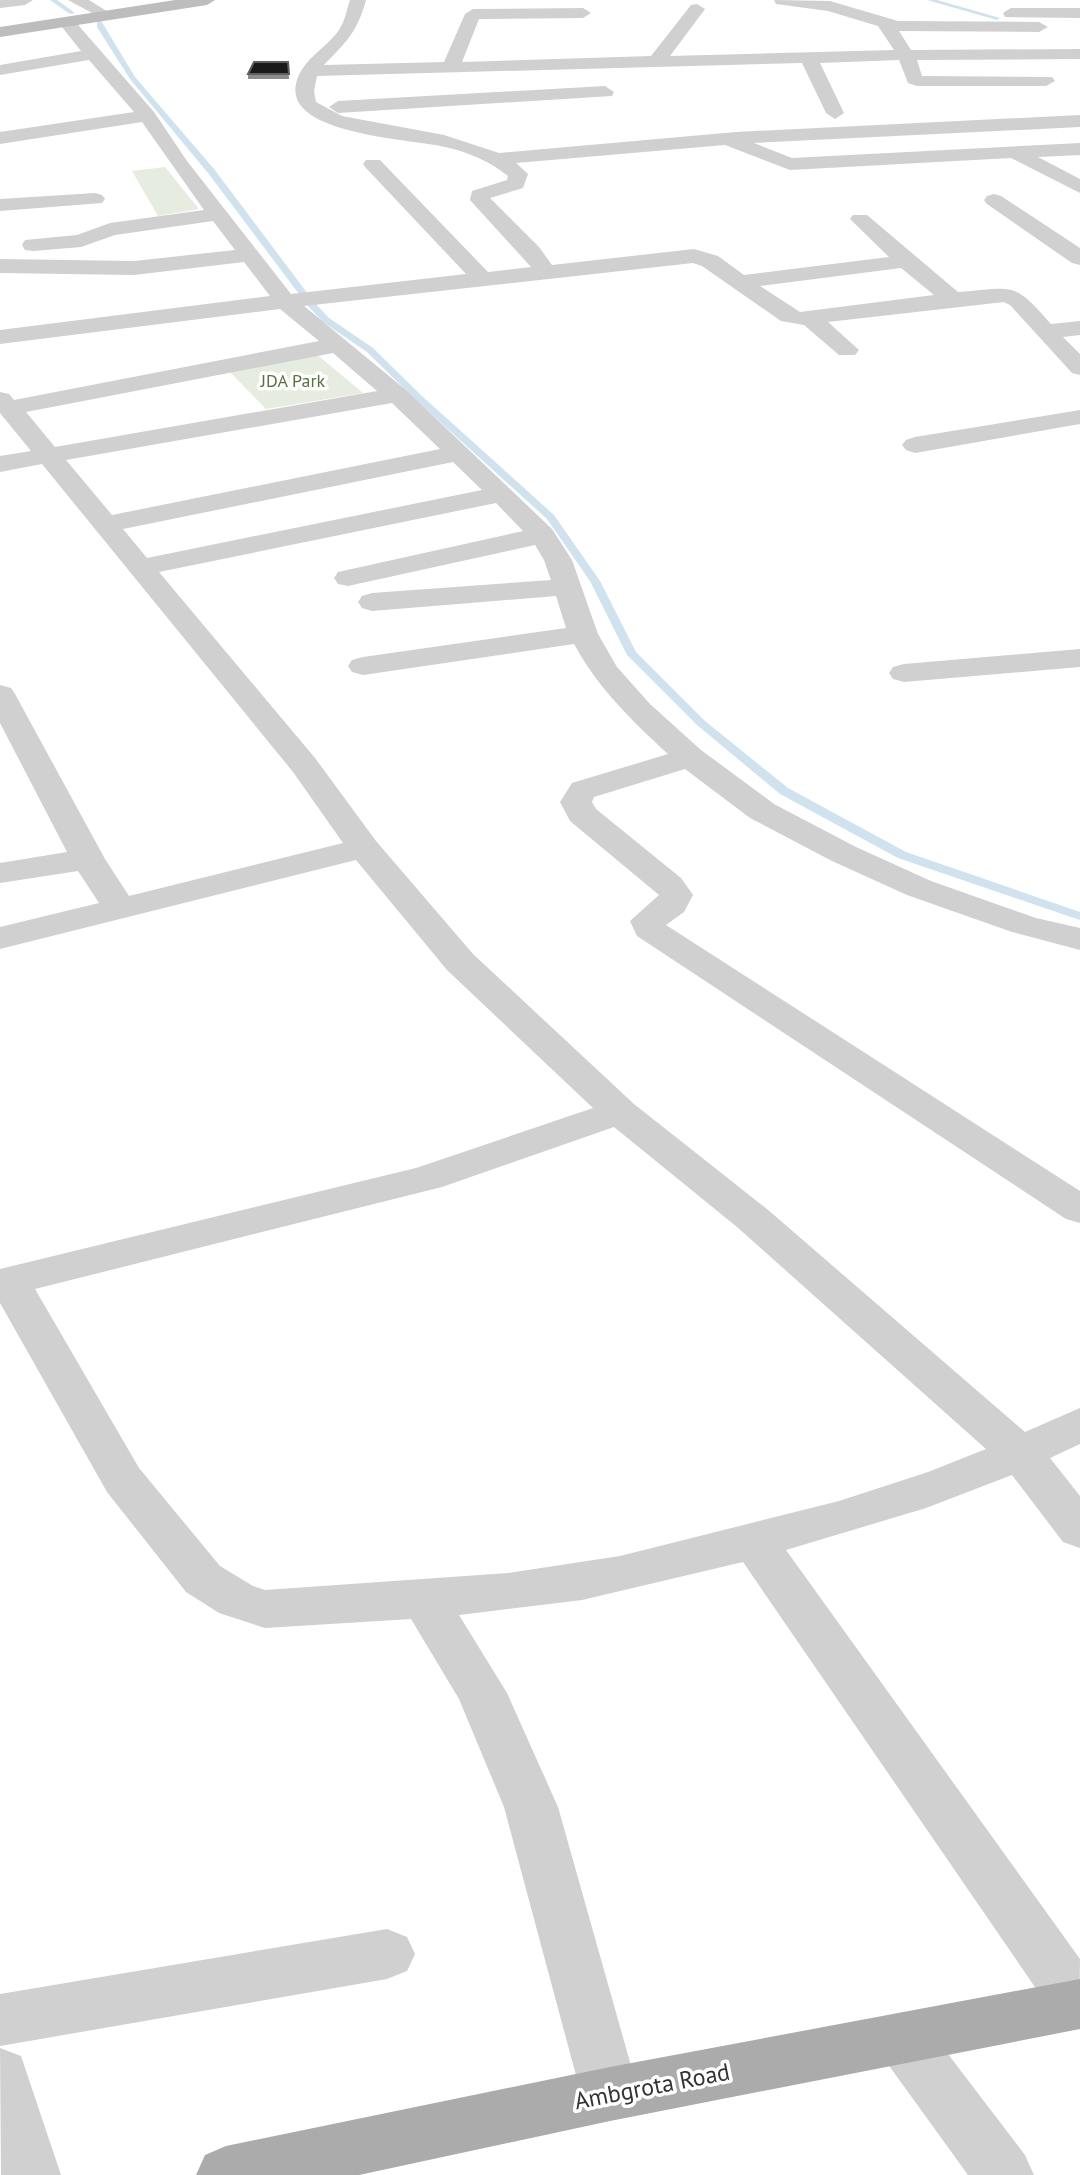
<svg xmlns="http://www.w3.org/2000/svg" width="1080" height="2175" font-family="'PT Sans',sans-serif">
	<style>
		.green { fill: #e6ecdf }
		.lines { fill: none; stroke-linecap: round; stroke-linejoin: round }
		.stream { fill: #cfe2ee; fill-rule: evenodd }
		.minor { fill: #d0d0d0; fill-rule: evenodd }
		.tertiary { fill: #d0d0d0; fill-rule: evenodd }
		.secondary { fill: #bdbdbd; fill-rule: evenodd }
		.primary { fill: #ababab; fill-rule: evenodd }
		.wall { fill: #8c8c8c }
		.building { fill: #1a1a1a; stroke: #5f5f5f; stroke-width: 2 }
		.labels { text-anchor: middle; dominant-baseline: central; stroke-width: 7; stroke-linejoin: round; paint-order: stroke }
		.far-park-label { font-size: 18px; fill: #56703f; stroke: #fff }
		.near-street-label { font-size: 24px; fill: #333; stroke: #fff }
	</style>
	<rect width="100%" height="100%" fill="#fff"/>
	<path class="green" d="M 165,167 L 199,209 L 158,216 L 132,171 Z
		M 314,352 L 363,393 L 266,409 L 226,368 Z"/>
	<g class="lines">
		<path class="stream" d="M 50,0 L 57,0 L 75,13 L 70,14 Z
			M 927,0 L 937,0 L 1000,18 L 997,20 Z
			M 100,19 L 135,77 L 214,169 L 314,302 L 329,318 L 373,348 L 422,396 L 554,515 L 600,581 L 636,652 L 705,721 L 788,788 L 906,852 L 1080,912 L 1080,920 L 898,858 L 780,794 L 697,725 L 627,655 L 590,581 L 547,519 L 416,400 L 367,352 L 323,322 L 308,306 L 208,173 L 130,79 L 97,27 L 97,21 Z"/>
		<path class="minor" d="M 0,0 L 33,0 L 25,5 L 0,8 Z
			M 350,0 L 366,0 C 357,33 346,42 324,65 L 444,62 L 465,14 L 473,9 L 583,8 L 591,13 L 583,18 L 479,19 L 462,62 L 651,56 L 691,5 L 697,4 L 705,9 L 670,56 L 894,50 L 878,26 L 828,11 L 776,4 L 774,0 L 830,1 L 898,21 L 1039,22 L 1048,27 L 1039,32 L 899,31 L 911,50 L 1080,49 L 1080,59 L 917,60 L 922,76 L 1052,77 L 1055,81 L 1046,86 L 917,86 L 908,83 L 899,60 L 820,63 L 844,113 L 835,119 L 826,113 L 802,63 L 317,76 L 314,91 L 316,102 L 342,116 L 444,135 L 499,153 L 736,132 L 1080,115 L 1080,127 L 754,143 L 792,158 L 1080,143 L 1080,155 L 1038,157 L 1080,179 L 1080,193 L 1011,158 L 790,170 L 725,145 L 516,163 L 528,174 L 523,188 L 490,198 L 539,247 L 552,265 L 694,249 L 718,256 L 744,275 L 889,257 L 850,219 L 853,215 L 867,215 L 958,292 C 1014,288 1013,280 1051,324 L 1080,321 L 1080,335 L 1063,337 L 1080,354 L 1080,375 L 1072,373 L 1010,305 L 1004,302 L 828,322 L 859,350 L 855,355 L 839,355 L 804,325 L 781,321 L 702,266 L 693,263 L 304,306 L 406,390 L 552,529 L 572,560 L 598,634 L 617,667 L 650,704 L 701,750 L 774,804 L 856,847 L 931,881 L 1036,918 L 1080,928 L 1080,950 L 1012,932 L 907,895 L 832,861 L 750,818 L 685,769 L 594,797 L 592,802 L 596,809 L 681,878 L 693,895 L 684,912 L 666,925 L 1080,1191 L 1080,1223 L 1066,1219 L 637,936 L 630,921 L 659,895 L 570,821 L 560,802 L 572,783 L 668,754 C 631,720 598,688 574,644 L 363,675 L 352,672 L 348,666 L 352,660 L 363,657 L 566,628 L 556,596 L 372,611 L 362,608 L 358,602 L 362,596 L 372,593 L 551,580 L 544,560 L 535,545 L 348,586 L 338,584 L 334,578 L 338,572 L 523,531 L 496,503 L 159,572 L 315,758 L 376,841 L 473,954 L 634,1104 L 767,1209 L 1025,1432 L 1080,1408 L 1080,1444 L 1050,1458 L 1080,1496 L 1080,1548 L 1063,1542 L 1012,1475 L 926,1508 L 786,1550 L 1080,1959 L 1079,2029 L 1059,2022 L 743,1562 L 582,1600 L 459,1615 L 507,1693 L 558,1807 L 639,2094 L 631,2113 L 610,2121 L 589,2113 L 581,2094 L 504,1807 L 459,1699 L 411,1619 L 265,1628 L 219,1613 L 186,1592 L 107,1492 L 0,1303 L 0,1269 L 416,1168 L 593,1108 L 447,970 L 356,860 L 0,949 L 0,927 L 99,903 L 78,871 L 0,883 L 0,863 L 67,852 L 0,723 L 0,685 L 11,688 L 15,694 L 105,859 L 129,896 L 343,843 L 293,772 L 42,464 L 0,472 L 0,456 L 31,451 L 0,413 L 0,392 L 9,394 L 14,400 L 319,341 L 280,309 L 0,344 L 0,330 L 270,296 L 244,262 L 134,275 L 0,273 L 0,259 L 134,261 L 235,250 L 213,221 L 115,235 L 81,247 L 33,251 L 25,250 L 22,245 L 25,240 L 77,235 L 110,223 L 204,210 L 142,122 L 0,144 L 0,132 L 134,112 L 89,60 L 0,75 L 0,65 L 81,51 L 58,22 L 66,17 L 72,18 L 154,112 L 187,161 L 291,294 L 466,274 L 366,168 L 363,164 L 366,160 L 380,160 L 488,272 L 531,267 L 470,200 L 472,191 L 507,180 L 508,176 C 489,161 468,152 445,147 C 412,139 285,135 296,84 C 301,61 322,51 336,34 C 344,25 346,12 350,0 ZM 901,268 L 934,295 L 800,312 L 760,286 ZM 333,353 L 377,391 L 55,447 L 26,412 ZM 392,403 L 440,449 L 112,515 L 66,460 ZM 453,462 L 482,490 L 147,558 L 123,529 ZM 614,1127 L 737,1227 L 986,1449 L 928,1472 L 839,1501 L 620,1556 L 508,1573 L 265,1590 L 253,1586 L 220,1566 L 139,1468 L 35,1289 L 442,1187 Z
			M 1011,8 L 1080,8 L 1080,18 L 1005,17 L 1003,13 Z
			M 605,86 L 614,92 L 612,96 L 338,113 L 329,107 L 338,101 Z
			M 95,193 L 102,195 L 105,199 L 102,203 L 0,211 L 0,199 Z
			M 994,194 L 1001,196 L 1080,248 L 1080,265 L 1072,263 L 987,204 L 984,200 L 987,196 Z
			M 1080,410 L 1080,424 L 915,453 L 906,450 L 902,445 L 906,440 L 915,437 Z
			M 1080,649 L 1080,667 L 904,682 L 893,679 L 889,673 L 893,667 L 904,664 Z
			M 387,1929 L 407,1937 L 415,1954 L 407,1971 L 387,1979 L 0,2046 L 0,1994 Z
			M 902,2012 L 922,2020 L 1025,2155 L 1034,2175 L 968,2175 L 882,2056 L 873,2038 L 882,2020 Z
			M 0,2048 L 21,2056 L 61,2175 L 1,2175 Z"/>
		<path class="tertiary" d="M 68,0 L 89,0 L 113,15 L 105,20 Z"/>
		<path class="secondary" d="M 175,0 L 215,0 L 207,5 L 0,37 L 0,27 Z"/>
		<path class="primary" d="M 1080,1979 L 1080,2029 L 610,2121 L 359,2175 L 196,2175 L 205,2155 L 226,2146 L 610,2067 Z"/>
	</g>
	<path class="wall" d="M 288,62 L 289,79 L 248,79 L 248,74 Z"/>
	<path class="building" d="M 254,62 L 288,62 L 289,74 L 248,74 Z"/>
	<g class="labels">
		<g class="far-park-label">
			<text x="293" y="380">JDA Park</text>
		</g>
		<g class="near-street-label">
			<text transform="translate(652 2086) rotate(-11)">Ambgrota Road</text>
		</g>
	</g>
</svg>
